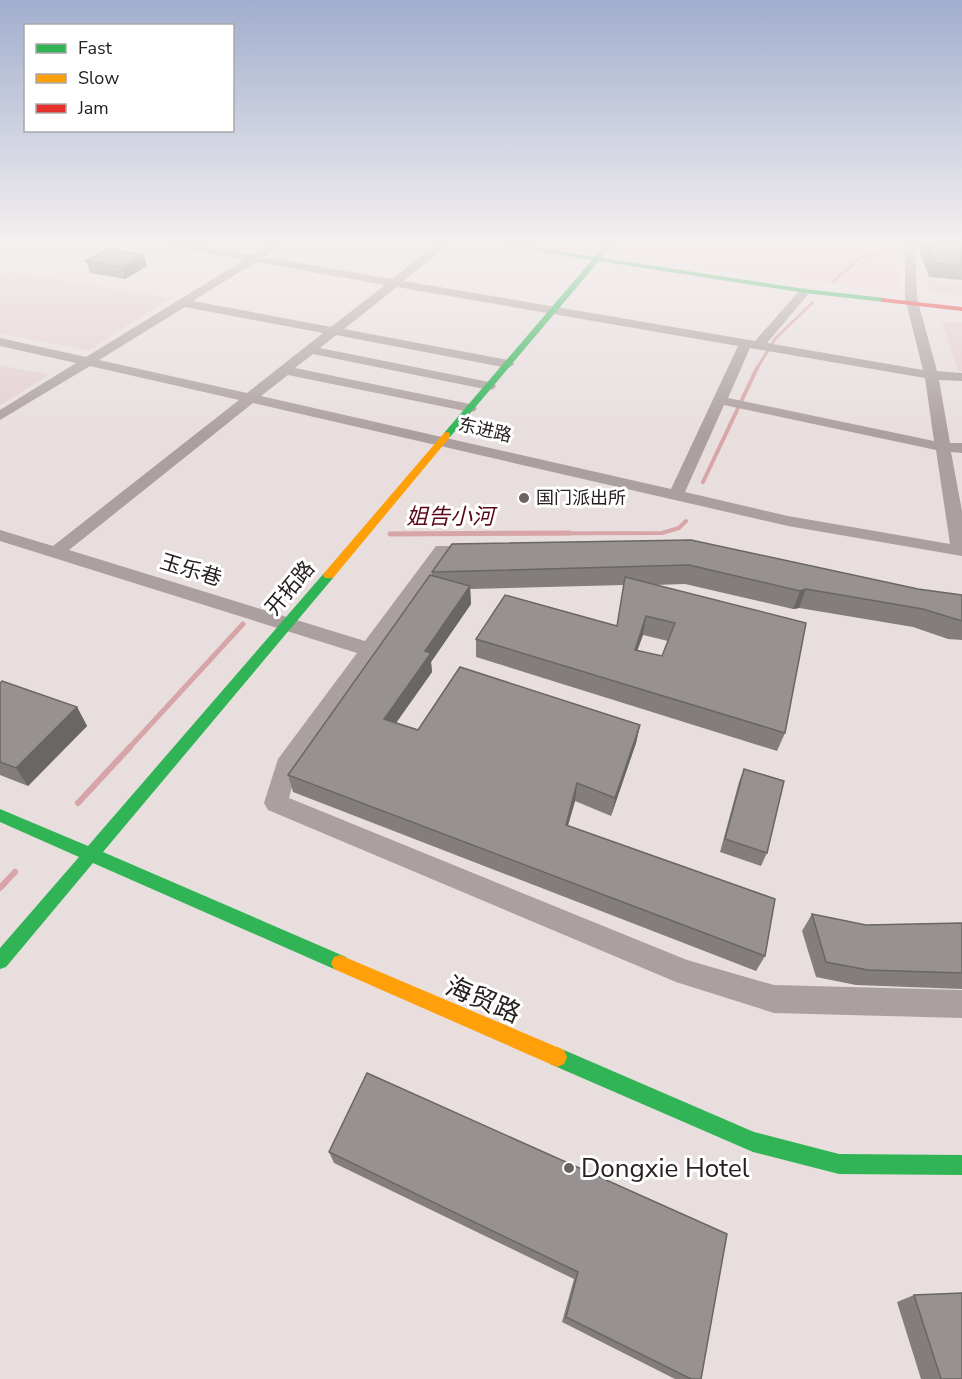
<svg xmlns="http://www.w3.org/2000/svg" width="962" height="1379" font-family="'Nunito Sans','Noto Sans SC',sans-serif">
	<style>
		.built { fill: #e3cfd0 }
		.green { fill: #f2cecf }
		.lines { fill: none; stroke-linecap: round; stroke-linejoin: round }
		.stream-far3 { stroke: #d7a5a7; stroke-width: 3 }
		.stream-far2 { stroke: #d7a5a7; stroke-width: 4 }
		.stream-far1 { stroke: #d7a5a7; stroke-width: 5 }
		.stream { stroke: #d7a5a7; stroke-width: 6 }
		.street { fill: #aba0a0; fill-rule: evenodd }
		.fast { fill: #30b455; fill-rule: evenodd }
		.slow { fill: #ff9f0a; fill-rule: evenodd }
		.jam { fill: #e5322d; fill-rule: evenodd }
		.wall { fill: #837d7d; fill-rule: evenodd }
		.shaded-wall { fill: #6a6666 }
		.building { fill: #989191; stroke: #6a6666; stroke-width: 1.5; fill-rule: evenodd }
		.poi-dot { fill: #6b6262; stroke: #fff; stroke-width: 2 }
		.labels { text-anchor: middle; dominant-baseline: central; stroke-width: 6; stroke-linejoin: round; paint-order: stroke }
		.far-street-label { font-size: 18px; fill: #272020; stroke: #fff }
		.far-poi-label { font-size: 18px; fill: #272020; stroke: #fff; text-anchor: start }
		.street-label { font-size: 21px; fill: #272020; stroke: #fff }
		.water-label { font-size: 22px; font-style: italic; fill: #590618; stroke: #fff }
		.near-street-label { font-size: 26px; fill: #272020; stroke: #fff }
		.near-poi-label { font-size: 26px; fill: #272020; stroke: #fff; text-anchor: start }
	</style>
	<rect width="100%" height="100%" fill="#e8dede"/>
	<path class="built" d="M 8,271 L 171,298 L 89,350 L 0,334 L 0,275 Z
		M 927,280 L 962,283 L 962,295 L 929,292 Z
		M 942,322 L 962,323 L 962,372 L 958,371 Z
		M 0,365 L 49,375 L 0,405 Z"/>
	<path class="green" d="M 619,241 L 879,243 L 895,248 L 901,293 L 630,257 L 611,249 Z"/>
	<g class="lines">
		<path class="stream-far3" d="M 833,282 L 861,257 L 889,250
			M 756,370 L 775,339 L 813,302"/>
		<path class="stream-far2" d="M 703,482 L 757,368
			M 390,534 L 662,533 L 679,528 L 686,521"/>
		<path class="stream-far1" d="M 390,534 L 570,533
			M 129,748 L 243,624"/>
		<path class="stream" d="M 78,803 L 130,747
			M 0,888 L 15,872"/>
		<path class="street" d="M 145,241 L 170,241 L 252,255 L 275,241 L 288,241 L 264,257 L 392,279 L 440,241 L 452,241 L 404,281 L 755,341 L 801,289 L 805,288 L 811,291 L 767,343 L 923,370 L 905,298 L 905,242 L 918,241 L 915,244 L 917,298 L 937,371 L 962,373 L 962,381 L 939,380 L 950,443 L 962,443 L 962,453 L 951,452 L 962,511 L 962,556 L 788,526 L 253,403 L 69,550 L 365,641 L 436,546 L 481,546 L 484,550 L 481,554 L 447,555 L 297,768 L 289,798 L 687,960 L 774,985 L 962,990 L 962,1018 L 774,1013 L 676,982 L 268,810 L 264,803 L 278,759 L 357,653 L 0,541 L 0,530 L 53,546 L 239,400 L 90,366 L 0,420 L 0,410 L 76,363 L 0,346 L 0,338 L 86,357 L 244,260 ZM 256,262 L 385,285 L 331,327 L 193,301 ZM 397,287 L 738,346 L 671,489 L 261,396 L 288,375 L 470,412 L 475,411 L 477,408 L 470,404 L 295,368 L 313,354 L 489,390 L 494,389 L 496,386 L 494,383 L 489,382 L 320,348 L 336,335 L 508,368 L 515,364 L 508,360 L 344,329 ZM 185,307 L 323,333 L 247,393 L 99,360 ZM 750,348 L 925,378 L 934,441 L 728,398 ZM 724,405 L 936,450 L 950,544 L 788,516 L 685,492 Z"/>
		<path class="fast" d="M 478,241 L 496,241 L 595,257 L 608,241 L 615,241 L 602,258 L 805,289 L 884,298 L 888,300 L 884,302 L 805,293 L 599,261 L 450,437 L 444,437 L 444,433 L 592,260 Z
			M 329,571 L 335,575 L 333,578 L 103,852 L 346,957 L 349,963 L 346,969 L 340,971 L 334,969 L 93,863 L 6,967 L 0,969 L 0,948 L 79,857 L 0,822 L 0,809 L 88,846 L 325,572 Z
			M 557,1047 L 754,1132 L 839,1154 L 962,1155 L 962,1175 L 839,1174 L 753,1152 L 550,1064 L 547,1057 L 550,1050 Z"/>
		<path class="slow" d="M 447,432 L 450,433 L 450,437 L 333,578 L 325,578 L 323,575 L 325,572 L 444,433 Z
			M 340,955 L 564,1050 L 567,1057 L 564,1064 L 557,1067 L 334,969 L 331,963 L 334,957 Z"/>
		<path class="jam" d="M 881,298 L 962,307 L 962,311 L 884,302 L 881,302 Z"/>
	</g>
	<path class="wall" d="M 922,241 L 962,241 L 962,280 L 929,277 L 919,248 Z
		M 86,261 L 147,266 L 125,279 L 90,273 Z
		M 691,540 L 918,589 L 962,595 L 962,640 L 948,639 L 913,627 L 799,608 L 793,609 L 685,584 L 654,585 L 785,733 L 777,751 L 476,657 L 476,639 L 617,626 L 624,585 L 470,589 L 471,604 L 431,662 L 432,672 L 396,723 L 418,730 L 640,725 L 636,743 L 611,816 L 575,801 L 568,826 L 765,956 L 756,971 L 293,792 L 288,775 L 432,575 L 432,572 ZM 643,635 L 668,641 L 662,656 L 637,650 Z
		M 0,683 L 77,707 L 87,726 L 28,786 L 0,775 Z
		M 744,769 L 767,853 L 761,866 L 720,852 L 739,782 Z
		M 812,914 L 866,925 L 962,923 L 962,989 L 856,985 L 816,977 L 802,931 Z
		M 367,1073 L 701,1379 L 675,1379 L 562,1322 L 574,1279 L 334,1163 L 329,1152 Z
		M 914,1295 L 962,1379 L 921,1379 L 897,1302 Z"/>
	<path class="shaded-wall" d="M 144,255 L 147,266 L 125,279 L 122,267 Z
		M 470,586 L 471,604 L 431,662 L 432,672 L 386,737 L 384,719 L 425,651 Z
		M 806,589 L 799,608 L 793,609 L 800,591 Z
		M 646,616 L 643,635 L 631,668 L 635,650 Z
		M 77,707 L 87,726 L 28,786 L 16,768 Z
		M 640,725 L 636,743 L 611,816 L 615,798 Z
		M 577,783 L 575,801 L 563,842 L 566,825 Z"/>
	<path class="building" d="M 926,241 L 962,241 L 962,266 L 934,263 Z
		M 109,249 L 144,255 L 122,267 L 86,261 Z
		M 691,540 L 918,589 L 962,595 L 962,621 L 923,609 L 806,589 L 800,591 L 689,565 L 432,572 L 452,544 Z
		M 430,575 L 470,586 L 425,651 L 431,653 L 384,719 L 418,730 L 460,667 L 640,725 L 615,798 L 577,783 L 566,825 L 775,899 L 765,956 L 288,775 Z
		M 625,577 L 806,623 L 785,733 L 476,639 L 505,595 L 617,626 ZM 646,616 L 675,623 L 662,656 L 635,650 Z
		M 2,681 L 77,707 L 16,768 L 0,762 L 0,683 Z
		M 744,769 L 784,781 L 767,853 L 725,839 Z
		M 812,914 L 866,925 L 962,923 L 962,973 L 868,970 L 826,962 Z
		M 367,1073 L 727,1234 L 701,1379 L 691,1379 L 566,1317 L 578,1272 L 329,1152 Z
		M 962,1293 L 962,1379 L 941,1379 L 914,1295 Z"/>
	<linearGradient id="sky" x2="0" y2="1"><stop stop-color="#a1aece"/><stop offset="0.56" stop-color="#f5f0f0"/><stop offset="1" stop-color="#f5f0f0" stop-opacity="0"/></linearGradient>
	<rect width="962" height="434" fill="url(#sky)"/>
	<g class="poi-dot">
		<circle cx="524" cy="498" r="6"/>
		<circle cx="569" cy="1168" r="6"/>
	</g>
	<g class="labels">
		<g class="far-street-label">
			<text transform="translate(485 430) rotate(13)">东进路</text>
		</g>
		<g class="far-poi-label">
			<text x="536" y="498">国门派出所</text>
		</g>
		<g class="street-label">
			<text transform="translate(191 570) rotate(17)">玉乐巷</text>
			<text transform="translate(290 588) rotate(-50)">开拓路</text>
		</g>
		<g class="water-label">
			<text x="450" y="517">姐告小河</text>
		</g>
		<g class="near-street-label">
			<text transform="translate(483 1000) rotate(23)">海贸路</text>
		</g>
		<g class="near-poi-label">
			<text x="581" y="1168">Dongxie Hotel</text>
		</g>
	</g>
	<rect x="24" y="24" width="210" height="108" fill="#ffffff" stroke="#a9a6a6" stroke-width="1.5"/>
	<rect x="36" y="44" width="30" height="9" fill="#30b455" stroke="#a9a6a6" stroke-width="1.5"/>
	<text x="78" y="54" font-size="18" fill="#272020">Fast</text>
	<rect x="36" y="74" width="30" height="9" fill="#ff9f0a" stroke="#a9a6a6" stroke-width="1.5"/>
	<text x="78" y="84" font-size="18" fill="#272020">Slow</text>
	<rect x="36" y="104" width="30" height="9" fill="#e5322d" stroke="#a9a6a6" stroke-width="1.5"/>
	<text x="78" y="114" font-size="18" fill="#272020">Jam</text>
</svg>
